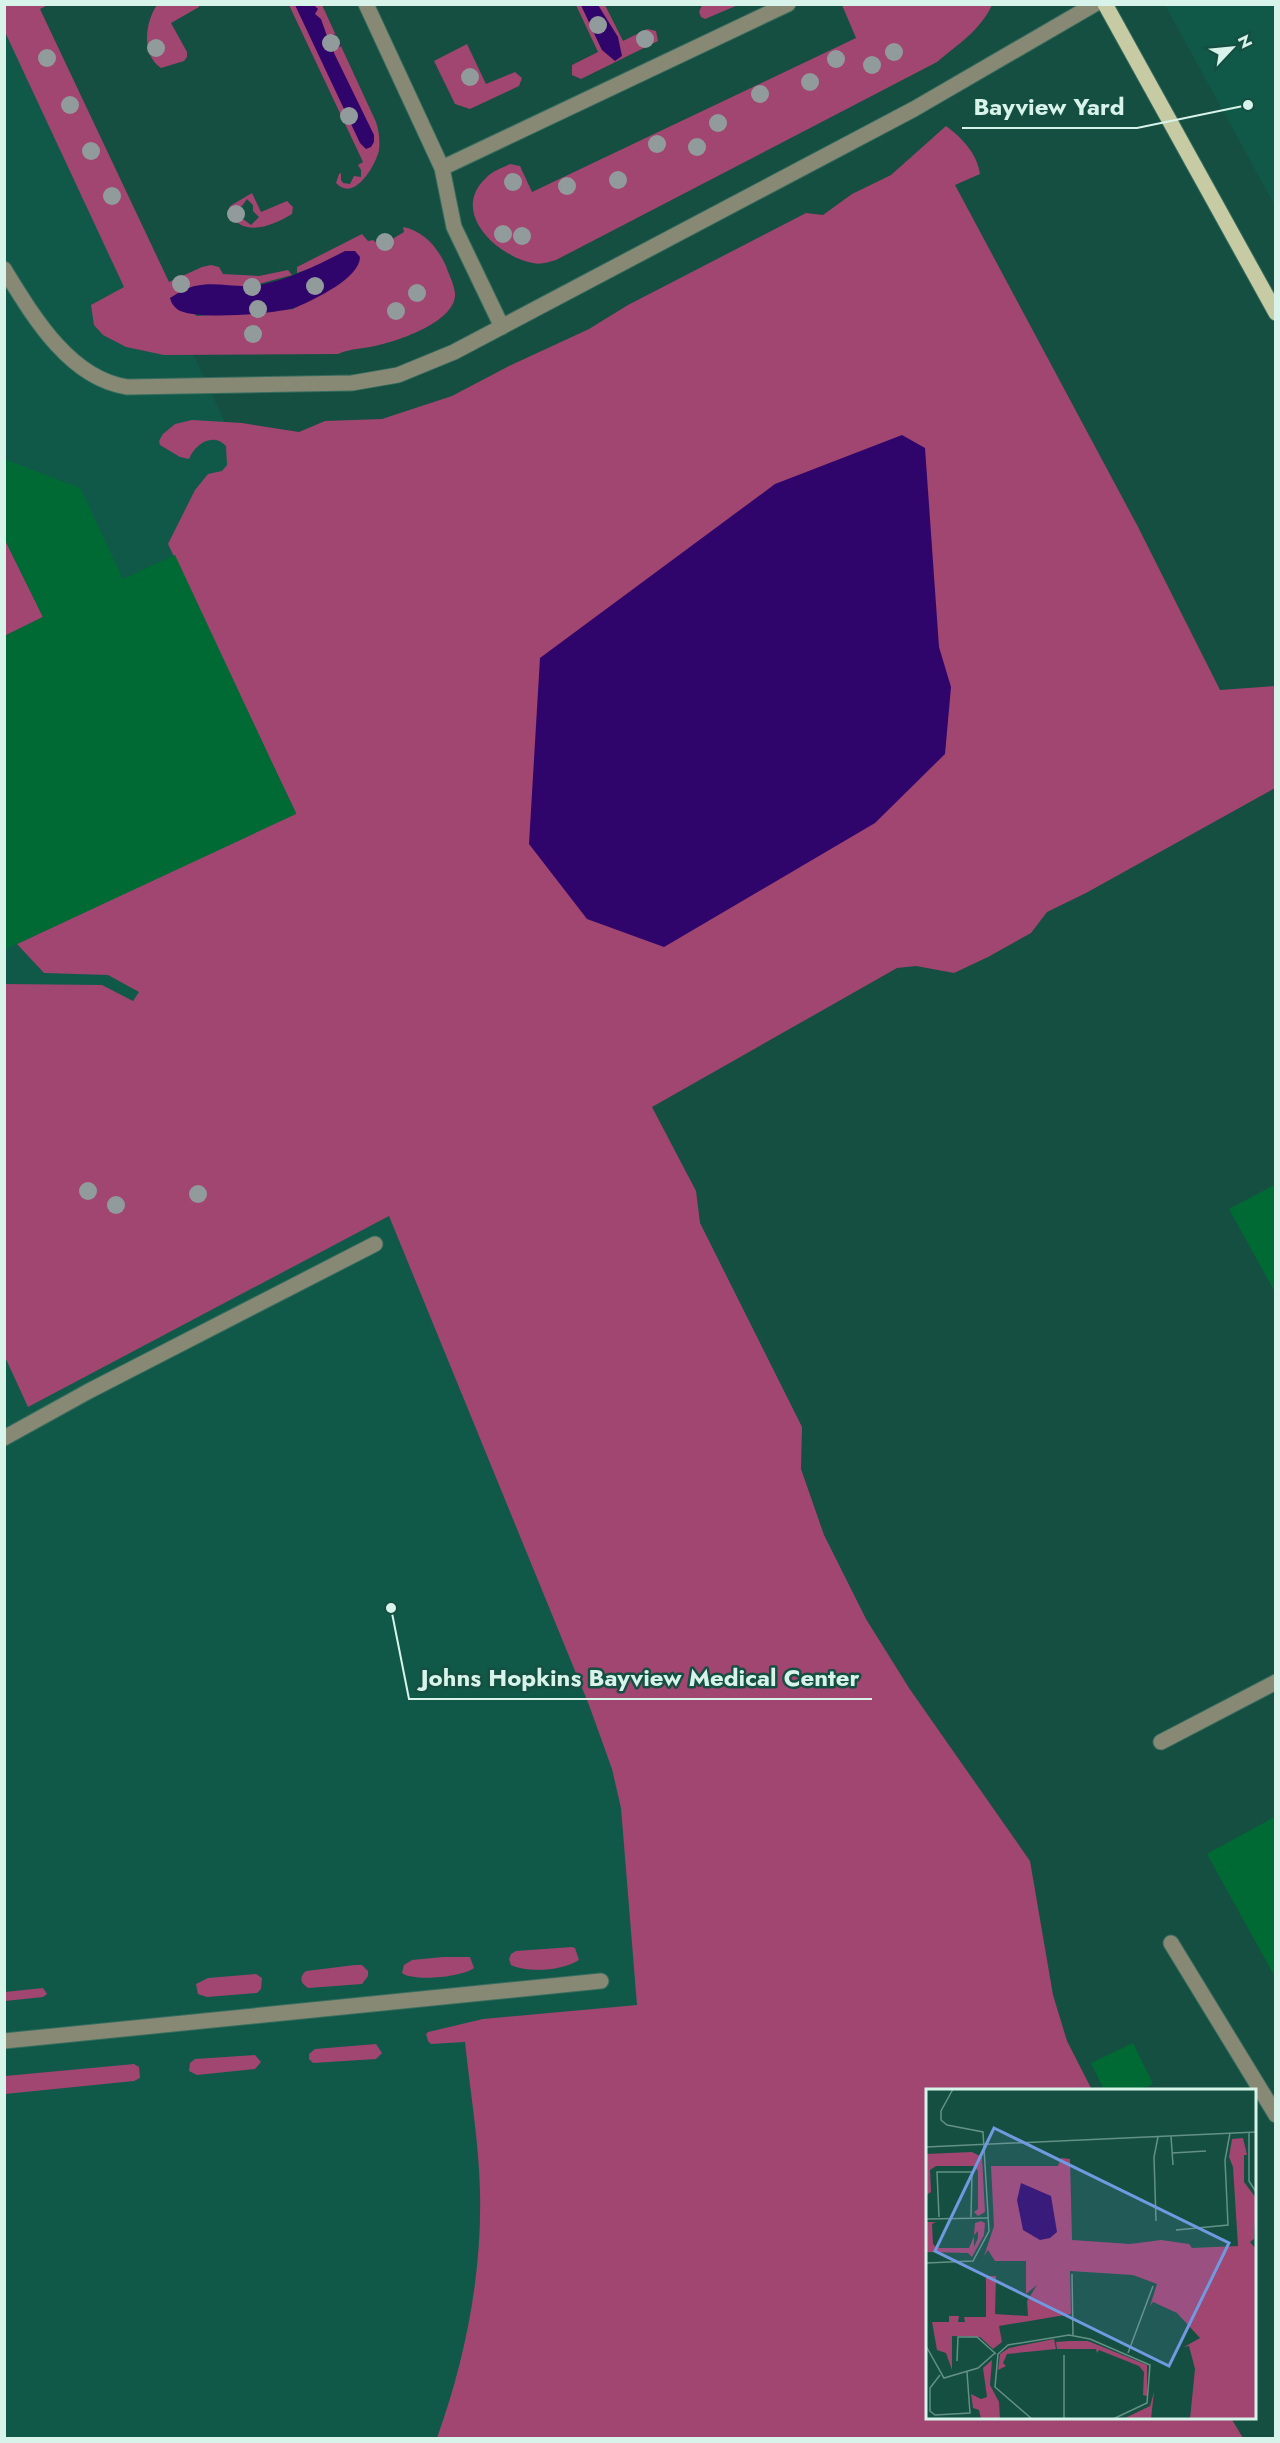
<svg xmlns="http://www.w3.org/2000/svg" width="1280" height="2443" font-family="Jost,sans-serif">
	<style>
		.built { fill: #105948 }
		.green { fill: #a14571; fill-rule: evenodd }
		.water { fill: #30056b }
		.building { fill: #006a34 }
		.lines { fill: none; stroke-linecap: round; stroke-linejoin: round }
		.minor-casing { stroke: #386d5f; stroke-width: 17 }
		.major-casing { stroke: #386d5f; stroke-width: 17 }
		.minor { stroke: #878975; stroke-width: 15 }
		.major { stroke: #c7cba3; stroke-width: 15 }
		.tree { fill: #929b9c }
		.inset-road { fill: none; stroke: #639185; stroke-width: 1.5 }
		.view { fill: #7199e0; fill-opacity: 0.15; stroke: #7199e0; stroke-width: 3 }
		.inset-edge { fill: none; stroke: #d8f4ea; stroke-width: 3 }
		.leader { fill: none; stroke: #d8f4ea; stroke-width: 2 }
		.callout-dot { fill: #d8f4ea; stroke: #154f41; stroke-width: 2 }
		.callout-label { font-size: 24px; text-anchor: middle; font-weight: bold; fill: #d8f4ea; stroke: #154f41; stroke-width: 5; stroke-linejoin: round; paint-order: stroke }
	</style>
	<rect width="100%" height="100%" fill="#154f41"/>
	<path class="built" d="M 31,4 L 551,1126 L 928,2090 L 928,2418 L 1016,2438 L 5,2438 L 4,5 Z
		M 1165,5 L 1275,5 L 1275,206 Z"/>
	<path class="green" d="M 4,5 L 48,5 L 40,9 L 169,282 L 202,267 L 211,265 L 219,267 L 223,274 L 259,276 L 288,270 L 292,275 L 248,287 L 194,286 L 170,298 L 197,316 L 294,309 L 314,267 L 297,273 L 297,267 L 362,234 L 368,241 L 373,240 L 386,250 L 391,247 L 394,238 L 404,232 L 403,227 C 424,231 438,248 446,266 C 449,275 454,284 455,293 C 457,321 400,340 379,345 C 365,349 351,348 338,354 L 164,355 L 126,347 L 103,335 L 94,325 L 91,305 L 124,287 L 5,32 Z
		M 157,5 L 199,5 L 199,7 L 171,23 L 187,52 L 187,57 L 184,61 L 161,68 C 141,55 145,22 157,5 Z
		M 289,5 L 322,5 L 376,122 C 379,131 380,140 379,150 C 376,165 354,203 336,183 L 339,174 L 341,173 L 341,180 L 343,183 L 350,184 L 354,176 L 361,177 L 361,170 L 358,165 L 363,162 Z
		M 576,5 L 581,5 L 602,50 L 602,12 L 598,5 L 605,5 L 623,41 L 647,29 L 656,31 L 658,41 L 581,79 L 572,75 L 572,65 L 598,52 Z
		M 702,5 L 702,4 L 738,5 L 705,19 L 701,17 L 699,12 Z
		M 842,5 L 992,5 C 980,31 958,44 937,62 L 556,260 C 548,262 541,265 533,263 C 498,257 449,212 486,178 C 492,171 502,168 510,164 L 520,166 L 532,192 L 856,38 Z
		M 467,44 L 486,84 L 515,72 L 522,78 L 519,86 L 470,109 L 455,104 L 434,61 Z
		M 946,126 C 962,138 977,153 980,174 L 955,185 L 1137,525 L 1220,690 L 1275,686 L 1275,788 L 1086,893 L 1047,912 L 1031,933 L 988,957 L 954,973 L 916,966 L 897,968 L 652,1107 L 696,1191 L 700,1223 L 802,1427 L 801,1469 L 824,1535 L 866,1619 L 909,1688 L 1030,1861 L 1053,1995 L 1067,2041 L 1092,2090 L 928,2090 L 928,2418 L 1231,2418 L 1243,2438 L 437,2438 C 465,2360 482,2276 480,2192 C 479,2142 470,2091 465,2042 L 431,2044 L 428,2041 L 426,2034 L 428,2032 L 483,2019 L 637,2005 L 621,1808 L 612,1769 L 589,1705 L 389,1216 L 28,1407 L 5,1357 L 5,984 L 102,985 L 133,1001 L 139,992 L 108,975 L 44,973 L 17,944 L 296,813 L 168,544 L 195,490 L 208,474 L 222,471 L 227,465 L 226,446 C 213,432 195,444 189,459 L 180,457 L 160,445 L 159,441 L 163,434 L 175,424 L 192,420 L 242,423 L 299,432 L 325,421 L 382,419 L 452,396 L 509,366 L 589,329 L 628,305 L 806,213 L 823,215 L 852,194 L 891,175 Z
		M 252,193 L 261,212 L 287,201 L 293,207 L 292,214 C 272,226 242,239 228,211 L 230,206 ZM 247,199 L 253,205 L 253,211 L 259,217 L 251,225 L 243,219 L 234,218 L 232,215 L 233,210 L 242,206 Z
		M 4,538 L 43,617 L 5,636 L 4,636 Z
		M 572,1947 L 575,1948 L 579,1960 C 562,1971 529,1973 511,1965 L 509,1959 L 511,1954 L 516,1951 Z
		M 443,1957 L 470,1957 L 474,1968 C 463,1977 413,1982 402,1973 L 404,1965 L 412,1960 Z
		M 355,1965 L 362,1965 L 368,1971 L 368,1976 L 362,1984 L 308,1988 C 300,1983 299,1977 306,1971 Z
		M 256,1974 L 262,1978 L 261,1989 L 257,1993 L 207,1997 L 198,1994 L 196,1984 L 208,1978 Z
		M 43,1988 L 47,1994 L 43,1997 L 5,2001 L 5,1992 Z
		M 376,2044 L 382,2053 L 376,2059 L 313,2063 L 309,2059 L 309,2054 L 315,2049 Z
		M 255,2055 L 261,2062 L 255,2069 L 197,2075 L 189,2071 L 190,2063 L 195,2059 Z
		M 134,2064 L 139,2067 L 140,2078 L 134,2081 L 5,2094 L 5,2076 Z"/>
	<path class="water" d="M 295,5 L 314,5 L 318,9 L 315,14 L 321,19 L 327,36 L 335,34 L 341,46 L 334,50 L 334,53 L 374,135 L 374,142 L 371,147 L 366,149 L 360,143 Z
		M 581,5 L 598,5 L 618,37 L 622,56 L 615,61 L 602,50 Z
		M 345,251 L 355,251 L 360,257 C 360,278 315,299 297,307 C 278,314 192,321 177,309 C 173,306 171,302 170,298 C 178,293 186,288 195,286 C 216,281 238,289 260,285 C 290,279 318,265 345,251 Z
		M 902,435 L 925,448 L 939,647 L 951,687 L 945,754 L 875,823 L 664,947 L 587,919 L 529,844 L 540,658 L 775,484 Z"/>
	<path class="building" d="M 4,459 L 80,488 L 123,579 L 175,555 L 296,814 L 4,950 L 4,636 L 43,617 L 4,538 Z
		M 1276,1184 L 1276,1294 L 1229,1209 Z
		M 1276,1816 L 1276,1979 L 1207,1854 Z
		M 1133,2043 L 1153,2084 L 1139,2090 L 1104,2090 L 1091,2063 Z"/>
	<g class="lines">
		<g class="minor-casing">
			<path id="minor" d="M 366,4 L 442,168 L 454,227 L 502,327
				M 442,168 L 788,4
				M 4,269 C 33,316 69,378 127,387 L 352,383 L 398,375 L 454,352 L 914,109 L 1095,4
				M 4,1438 L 89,1391 L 375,1244
				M 1161,1742 L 1276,1682
				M 1171,1943 L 1276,2115
				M 4,2041 L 601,1981"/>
		</g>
		<g class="major-casing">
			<path id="major" d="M 1105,4 L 1276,313"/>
		</g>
		<use href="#minor" class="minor"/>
		<use href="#major" class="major"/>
	</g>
	<g class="tree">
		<circle cx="598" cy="25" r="9"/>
		<circle cx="645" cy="39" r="9"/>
		<circle cx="331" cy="43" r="9"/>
		<circle cx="156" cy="48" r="9"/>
		<circle cx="894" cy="52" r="9"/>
		<circle cx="47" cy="58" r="9"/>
		<circle cx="836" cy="59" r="9"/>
		<circle cx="872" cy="65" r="9"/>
		<circle cx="470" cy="77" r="9"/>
		<circle cx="810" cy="82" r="9"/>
		<circle cx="760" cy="94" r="9"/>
		<circle cx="70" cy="105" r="9"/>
		<circle cx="349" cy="116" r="9"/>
		<circle cx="718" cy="123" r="9"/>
		<circle cx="657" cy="144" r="9"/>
		<circle cx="697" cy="147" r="9"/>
		<circle cx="91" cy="151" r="9"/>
		<circle cx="618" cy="180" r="9"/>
		<circle cx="513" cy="182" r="9"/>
		<circle cx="567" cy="186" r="9"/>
		<circle cx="112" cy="196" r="9"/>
		<circle cx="236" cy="214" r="9"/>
		<circle cx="503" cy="234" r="9"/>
		<circle cx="522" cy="236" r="9"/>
		<circle cx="385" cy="242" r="9"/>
		<circle cx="181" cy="284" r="9"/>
		<circle cx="315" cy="286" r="9"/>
		<circle cx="252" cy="287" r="9"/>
		<circle cx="417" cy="293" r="9"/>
		<circle cx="258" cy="309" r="9"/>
		<circle cx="396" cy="311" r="9"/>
		<circle cx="253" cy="334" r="9"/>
		<circle cx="88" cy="1191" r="9"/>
		<circle cx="198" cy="1194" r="9"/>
		<circle cx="116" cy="1205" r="9"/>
	</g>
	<g transform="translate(926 2089)">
		<rect width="330" height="330" fill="#154f41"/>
		<path d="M 317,49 L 321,66 L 318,66 L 318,93 L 330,109 L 328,150 L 324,153 L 330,160 L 330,330 L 264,330 L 269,280 L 263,257 L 258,258 L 274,249 L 251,224 L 227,213 L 224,217 L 231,195 L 207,186 L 144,182 L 145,225 L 73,237 L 76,253 L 67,260 L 54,248 L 26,247 L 26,281 L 20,264 L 11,261 L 6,233 L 23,233 L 23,227 L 33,227 L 32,233 L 39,233 L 38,228 L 60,228 L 60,187 L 70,187 L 69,225 L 102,227 L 101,212 L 111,196 L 100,205 L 100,172 L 69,172 L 62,161 L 58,167 L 68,137 L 65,77 L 132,77 L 135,69 L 144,70 L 146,151 L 204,155 L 235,151 L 263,155 L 266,159 L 312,157 L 307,78 L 303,68 L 306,50 ZM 46,63 L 56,68 L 59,123 L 52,127 L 48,123 L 52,120 L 52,82 L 48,77 L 10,77 L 4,81 L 5,103 L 0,106 L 0,65 ZM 55,132 L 59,134 L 58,146 L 46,168 L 42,164 L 0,163 L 0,133 L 10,133 L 6,135 L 7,155 L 11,159 L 43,159 L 48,147 L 48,158 L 52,149 L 52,142 L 48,146 L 49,134 ZM 128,250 L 130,260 L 81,265 L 77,274 L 80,277 L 72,281 L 74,265 L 83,259 ZM 144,252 L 162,252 L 221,276 L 221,307 L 217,306 L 218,283 L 213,277 L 173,261 L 171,264 L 170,260 L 131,260 L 130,253 ZM 66,271 L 64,296 L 73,313 L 74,330 L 55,330 L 53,321 L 47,319 L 45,305 L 55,310 L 61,308 L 57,279 ZM 228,303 L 225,330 L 197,330 L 224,317 Z" fill="#a14571"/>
		<path d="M 95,94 L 125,107 L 131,143 L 124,149 L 114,151 L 97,141 L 91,111 Z" fill="#30056b"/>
		<path class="inset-road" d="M 323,43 L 323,92 L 330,103M 245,47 L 247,76M 0,58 L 330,43M 246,64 L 280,62M 13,128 L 11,83 L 46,83 L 45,128M 0,130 L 63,129M 230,132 L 228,68 L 232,48M 250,141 L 302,136 L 299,71 L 304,44M 0,174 L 47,172 L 63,142 L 57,43 L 21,36 L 15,31 L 15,22 L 27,0M 146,185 L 147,246M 0,257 L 18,289 L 52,279 L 69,264M 202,264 L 227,197M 31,272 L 32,248 L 51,248 L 70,265M 14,286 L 4,299 L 4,322 L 9,326 L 44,324 L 41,283M 106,330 L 69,298 L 72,265 L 82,256 L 143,246 L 164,250 L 224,276 L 221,314 L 187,330M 138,330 L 138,266"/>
		<path class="view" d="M 68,39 L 303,154 L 243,277 L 9,162 Z"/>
		<rect width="330" height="330" class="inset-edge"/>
	</g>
	<path class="leader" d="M1248 105L1137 128H962M391 1608L409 1699H872"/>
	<g class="callout-dot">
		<circle cx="1248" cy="105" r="6"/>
		<circle cx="391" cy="1608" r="6"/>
	</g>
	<g class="callout-label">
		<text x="1049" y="115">Bayview Yard</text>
		<text x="640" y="1686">Johns Hopkins Bayview Medical Center</text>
	</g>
	<rect width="1280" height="2443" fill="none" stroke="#d8f4ea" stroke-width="12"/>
	<g transform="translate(1232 48) rotate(64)" stroke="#154f41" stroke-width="4.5" paint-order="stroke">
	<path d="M0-4.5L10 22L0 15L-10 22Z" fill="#d8f4ea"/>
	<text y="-9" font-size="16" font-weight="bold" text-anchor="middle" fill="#d8f4ea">N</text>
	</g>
</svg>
